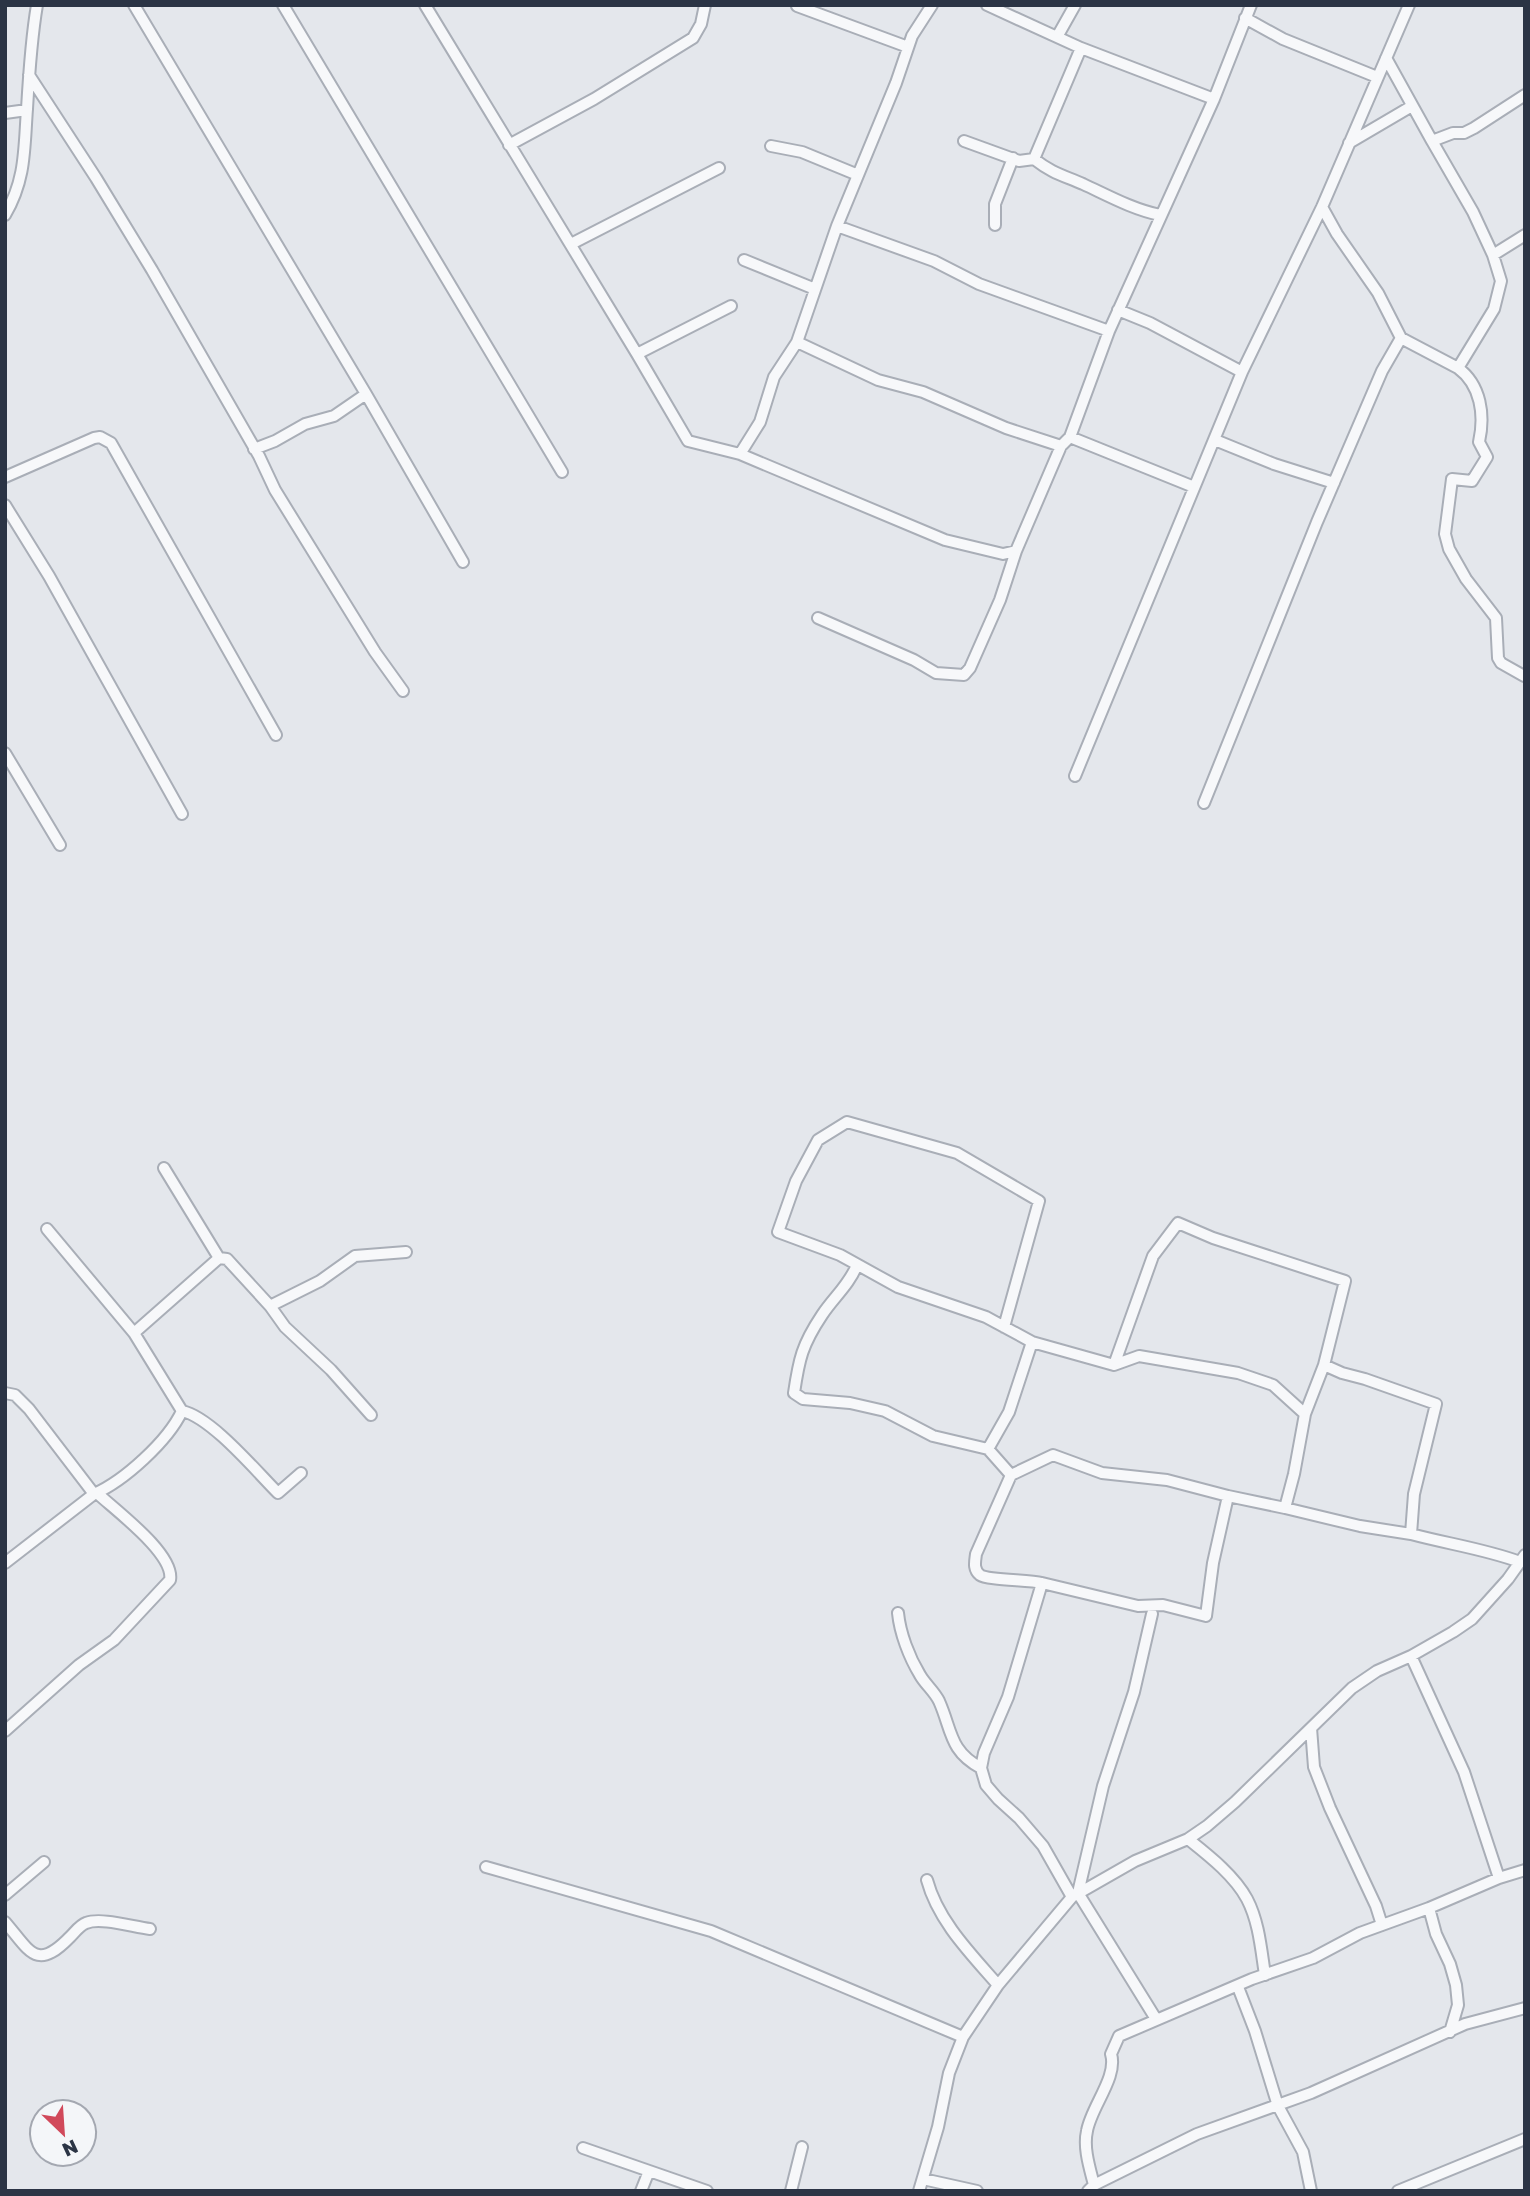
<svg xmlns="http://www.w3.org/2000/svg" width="1530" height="2196" font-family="'Golos Text',sans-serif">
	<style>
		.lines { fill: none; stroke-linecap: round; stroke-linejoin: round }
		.minor-casing { stroke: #a9aeb7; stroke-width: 14 }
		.minor { stroke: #f7f8fa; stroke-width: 10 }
	</style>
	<rect width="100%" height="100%" fill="#e4e7ec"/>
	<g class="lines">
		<g class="minor-casing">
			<path id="minor" d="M 134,5 L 366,394 L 463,562
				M 283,5 L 562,472
				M 425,5 L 637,354 L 688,441 L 740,454 L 945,540 L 1003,554 L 1016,551 L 1061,446 L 1006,428 L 923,392 L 878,380 L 797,342 L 774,377 L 760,422 L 740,454
				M 987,5 L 1081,48 L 1214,99
				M 797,6 L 908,47
				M 1245,18 L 1283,39 L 1377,77
				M 1057,37 L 1075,5
				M 1081,48 L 1034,159 C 1052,173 1062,175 1083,184 C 1109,196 1132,209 1160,215
				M 1386,58 L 1432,141 L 1453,133 L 1464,133 L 1474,128 L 1525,95
				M 29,75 L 96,178 L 152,270 L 259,456 L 275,490 L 375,652 L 403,691
				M 5,113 L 27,110
				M 964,141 L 1019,161 L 1034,159
				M 1432,141 L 1473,212 L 1493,255 L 1525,235
				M 1349,143 L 1412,106
				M 509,145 L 594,99 L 693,38 L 701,24 L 705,5
				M 771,146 L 802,152 L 858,175
				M 1322,207 L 1337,234 L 1378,293 L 1401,338 L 1458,368 C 1481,385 1485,415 1479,442 L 1487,457 L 1472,481 L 1452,479 L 1445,534 L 1449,549 L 1466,579 L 1496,618 L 1498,658 L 1501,663 L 1524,676
				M 5,215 C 26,179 24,149 27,109 C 29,74 31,40 37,5
				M 995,225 L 995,204 L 1013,158
				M 837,226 L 896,83 L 912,36 L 932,5
				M 571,244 L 719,168
				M 744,260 L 815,289
				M 1118,310 L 1150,323 L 1242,372
				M 797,342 L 837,226 L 934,261 L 979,284 L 1109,331
				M 637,354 L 731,306
				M 1458,368 L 1494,309 L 1501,281 L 1493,255
				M 1070,437 L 1194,487
				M 1215,440 L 1274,464 L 1334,483
				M 1061,446 L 1070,437 L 1109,331 L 1214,99 L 1251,5
				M 254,449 L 275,441 L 305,424 L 334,416 L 366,394
				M 5,477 L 94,438 L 100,437 L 111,443 L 276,735
				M 5,505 L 49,576 L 182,814
				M 818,618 L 914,660 L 936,673 L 964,675 L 970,668 L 1000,600 L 1016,551
				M 5,753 L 60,845
				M 1075,776 L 1242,372 L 1322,207 L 1409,5
				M 1204,803 L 1317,522 L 1382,371 L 1401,338
				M 164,1168 L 219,1258
				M 47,1229 L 134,1333 L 182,1411
				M 857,1265 C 849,1285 834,1297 822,1315 C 802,1345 799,1359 794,1393 L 803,1399 L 850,1403 L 885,1411 L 933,1436 L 988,1449
				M 270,1306 L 320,1281 L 355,1256 L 406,1252
				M 1004,1327 L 1039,1201 L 957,1153 L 847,1122 L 818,1140 L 796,1181 L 778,1232 L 840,1255 L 898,1287 L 986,1317 L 1032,1342
				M 134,1333 L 219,1258 L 227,1259 L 270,1306 L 285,1327 L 331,1370 L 371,1415
				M 1114,1365 L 1153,1256 L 1178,1223 L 1213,1238 L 1345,1281 L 1324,1365
				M 5,1393 L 15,1395 L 29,1409 L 94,1494 L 5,1563
				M 182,1411 C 211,1417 256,1471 278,1493 L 301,1473
				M 1011,1475 L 1053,1455 L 1102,1473 L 1167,1480 L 1228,1496
				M 94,1494 C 124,1481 168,1441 182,1411
				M 1411,1534 C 1448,1544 1485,1549 1520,1562
				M 1042,1583 L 1138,1606 L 1163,1605 L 1206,1616 L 1213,1563 L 1228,1496 L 1285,1508 L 1294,1474 L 1305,1414
				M 898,1613 C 900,1633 909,1657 920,1675 C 925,1684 934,1691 939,1701 C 952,1730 949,1751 981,1768
				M 1152,1614 L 1134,1692 L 1103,1786 L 1078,1893 L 1156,2019
				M 1411,1656 L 1464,1772 L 1499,1878
				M 1311,1728 L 1314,1767 L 1330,1808 L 1376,1906 L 1382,1925
				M 5,1731 L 79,1665 L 114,1640 L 170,1580 C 175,1554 115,1510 97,1493
				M 1188,1839 C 1208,1855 1234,1875 1247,1899 C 1259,1922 1261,1949 1265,1975
				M 486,1867 L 711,1931 L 963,2037
				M 927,1880 C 938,1921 971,1954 998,1985
				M 5,1895 L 44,1862
				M 1072,1897 L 1043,1846 L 1019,1818 L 998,1799 L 986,1785 L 981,1768 L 984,1753 L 1008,1697 L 1042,1583 C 1029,1580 987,1580 980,1575 C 973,1569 975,1562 976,1554 L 1011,1475 L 988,1449 L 1009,1412 L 1032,1342 L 1114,1365 L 1139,1356 L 1238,1373 L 1273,1385 L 1305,1414 L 1324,1365 L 1342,1373 L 1365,1379 L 1436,1404 L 1414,1494 L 1411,1534 L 1360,1526 L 1285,1508
				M 1429,1908 L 1436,1934 L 1450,1964 L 1456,1985 L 1458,2005 L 1450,2032
				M 5,1922 C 30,1951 36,1972 70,1937 C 75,1932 80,1925 86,1923 C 101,1917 133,1927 150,1929
				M 1238,1987 L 1255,2031 L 1278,2106 L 1303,2152 L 1311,2191
				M 583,2148 L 707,2191
				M 923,2179 L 977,2191
				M 1094,2185 C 1090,2169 1083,2148 1087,2131 C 1091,2107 1118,2077 1111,2054 L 1119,2036 L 1252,1979 L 1313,1958 L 1360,1933 L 1429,1908 L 1499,1878 L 1525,1870
				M 641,2191 L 649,2171
				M 791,2191 L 802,2147
				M 919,2191 L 938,2127 L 949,2073 L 963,2037 L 998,1985 L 1072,1897 L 1135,1861 L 1188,1839 L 1207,1826 L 1235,1802 L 1352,1688 L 1377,1671 L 1411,1656 L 1453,1632 L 1472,1619 L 1508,1579 L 1525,1555
				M 1088,2191 L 1094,2185 L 1197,2134 L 1311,2093 L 1465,2024 L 1525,2008
				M 1398,2191 L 1525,2139"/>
		</g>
		<use href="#minor" class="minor"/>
	</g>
	<rect width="1530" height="2196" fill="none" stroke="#2b3445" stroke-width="14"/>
	<g transform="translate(63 2133) rotate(155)"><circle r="33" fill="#f4f6f9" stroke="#a4a8b1" stroke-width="2"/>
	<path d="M0-5L12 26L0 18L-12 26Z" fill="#d1495b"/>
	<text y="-10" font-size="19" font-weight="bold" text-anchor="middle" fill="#2b3445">N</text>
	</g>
</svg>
